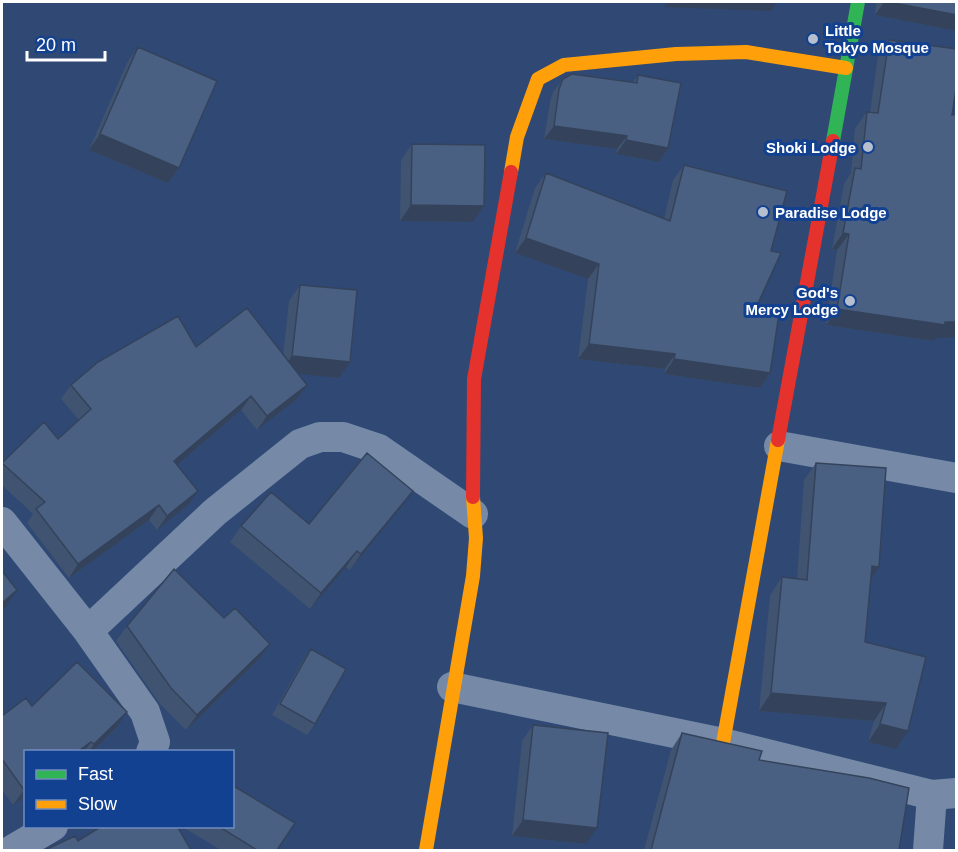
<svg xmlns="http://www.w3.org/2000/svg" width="958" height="852" font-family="Helvetica,sans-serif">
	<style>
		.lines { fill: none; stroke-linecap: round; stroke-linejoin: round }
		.street { stroke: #768aa7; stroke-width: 30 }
		.fast { stroke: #30b455; stroke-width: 14 }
		.slow { stroke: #ff9f0a; stroke-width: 14 }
		.jam { stroke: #e5322d; stroke-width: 14 }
		.wall { fill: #405370 }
		.shaded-wall { fill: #34435b }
		.building { fill: #4a6082; stroke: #34435b; stroke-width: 1.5 }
		.poi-dot { fill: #b6bfce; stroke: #124191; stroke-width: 2 }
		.labels { text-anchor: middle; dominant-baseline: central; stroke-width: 6; stroke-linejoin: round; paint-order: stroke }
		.poi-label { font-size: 15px; font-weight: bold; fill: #fff; stroke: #124191; text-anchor: start }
	</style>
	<rect width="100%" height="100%" fill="#2f4974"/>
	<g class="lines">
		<path class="street" d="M 779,446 L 956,478
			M 2,522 L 88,631 L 145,712 L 155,742 L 151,752
			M 88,631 L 215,512 L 300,444 L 320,437 L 343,437 L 379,449 L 473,514
			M 452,687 L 723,743 L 932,795 L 956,793
			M 12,850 L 53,826
			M 928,850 L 932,795"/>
		<path class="fast" d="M 833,141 L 858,2"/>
		<path class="slow" d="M 511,172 L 517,137 L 538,79 L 564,65 L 676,54 L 746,52 L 846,68
			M 723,743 L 778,440
			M 426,850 L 473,576 L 476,538 L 473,497"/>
		<path class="jam" d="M 778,440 L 833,141
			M 473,497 L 474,379 L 511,172"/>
	</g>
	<path class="wall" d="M 876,2 L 957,2 L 957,31 L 875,15 L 876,5 Z
		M 889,40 L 952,115 L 936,338 L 934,341 L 826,325 L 837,250 L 832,249 L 844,184 L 851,173 L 855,128 L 867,112 L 870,112 L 878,56 Z
		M 138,47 L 179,168 L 168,183 L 89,150 L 127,63 Z
		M 638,75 L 668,148 L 659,162 L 616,154 L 617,149 L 544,139 L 550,102 L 553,92 L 563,79 L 633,82 Z
		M 412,144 L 484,206 L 473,222 L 400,221 L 401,160 Z
		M 684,165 L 755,310 L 770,373 L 760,388 L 664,374 L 665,369 L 578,359 L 588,279 L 515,253 L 535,188 L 546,173 L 664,219 L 673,180 Z
		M 300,285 L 339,378 L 298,373 L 307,385 L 297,399 L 257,430 L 241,410 L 177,465 L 188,505 L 157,530 L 149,520 L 69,578 L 27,523 L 33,514 L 2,485 L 2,463 L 44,422 L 58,439 L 79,420 L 61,399 L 71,385 L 196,347 L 283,355 L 289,301 Z
		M 816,463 L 879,567 L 870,579 L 865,642 L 926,657 L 896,749 L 868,742 L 874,721 L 759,711 L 770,595 L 782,577 L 797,579 L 804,480 Z
		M 402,506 L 350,570 L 346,567 L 310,609 L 230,542 L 241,526 L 309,524 Z
		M 127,626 L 259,659 L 186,730 L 160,704 L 116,641 Z
		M 311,649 L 315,724 L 307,735 L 272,715 L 303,660 Z
		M 32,706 L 116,728 L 92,752 L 26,752 L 26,796 L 13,805 L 2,790 L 2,716 Z
		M 533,725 L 586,844 L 512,836 L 522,741 Z
		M 682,733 L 759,760 L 899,850 L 644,850 L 671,750 Z
		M 181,826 L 232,826 L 277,850 L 221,850 Z"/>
	<path class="shaded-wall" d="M 668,2 L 777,2 L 771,11 L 664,7 Z
		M 884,2 L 889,2 L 957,15 L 957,31 L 875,15 Z
		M 554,126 L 627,136 L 617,149 L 544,139 Z
		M 100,134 L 179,168 L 168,183 L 89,150 Z
		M 626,140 L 668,148 L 659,162 L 616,154 Z
		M 411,205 L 484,206 L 473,222 L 400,221 Z
		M 843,233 L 849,234 L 837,250 L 832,249 Z
		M 526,238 L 599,264 L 588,279 L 515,253 Z
		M 837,309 L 945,322 L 957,322 L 957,337 L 936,338 L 934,341 L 826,325 Z
		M 589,344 L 675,354 L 665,369 L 578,359 Z
		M 292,356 L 350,362 L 339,378 L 281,372 Z
		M 674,359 L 770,373 L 760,388 L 664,374 Z
		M 307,385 L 297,399 L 257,430 L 267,416 Z
		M 251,396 L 241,410 L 164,476 L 174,461 Z
		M 198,491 L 188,505 L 157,530 L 167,516 Z
		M 413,491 L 402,506 L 350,570 L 361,554 Z
		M 159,505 L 149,520 L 69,578 L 78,564 Z
		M 357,551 L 346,567 L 310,609 L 321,593 Z
		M 872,566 L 879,567 L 867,584 Z
		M 17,590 L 7,606 L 2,610 L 2,603 Z
		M 270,644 L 259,659 L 186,730 L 197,715 Z
		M 771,693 L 886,703 L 874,721 L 759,711 Z
		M 127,712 L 116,728 L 92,752 L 89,752 L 94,744 Z
		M 880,724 L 908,731 L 896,749 L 868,742 Z
		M 91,742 L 84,752 L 77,752 Z
		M 26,789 L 26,796 L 13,805 L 24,790 Z
		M 523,820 L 597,828 L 586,844 L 512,836 Z"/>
	<path class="building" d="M 889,2 L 957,2 L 957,15 Z
		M 889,40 L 957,49 L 957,82 L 952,115 L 957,114 L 957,322 L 945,322 L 945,325 L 837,309 L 849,234 L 843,233 L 855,168 L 861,169 L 867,112 L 878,113 Z
		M 138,47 L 217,81 L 179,168 L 100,134 Z
		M 572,74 L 637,83 L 638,75 L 681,83 L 668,148 L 626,140 L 627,136 L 554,126 L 559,89 L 563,79 Z
		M 412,144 L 485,145 L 484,206 L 411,205 Z
		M 684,165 L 787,191 L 771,251 L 781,253 L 755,310 L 779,314 L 770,373 L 674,359 L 675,354 L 589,344 L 599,264 L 526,238 L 546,173 L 670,221 Z
		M 300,285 L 357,290 L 350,362 L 292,356 Z
		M 247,308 L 307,385 L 267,416 L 251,396 L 174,461 L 198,491 L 167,516 L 159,505 L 78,564 L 36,509 L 45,502 L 2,463 L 44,422 L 58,439 L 91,409 L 71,385 L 98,362 L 178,316 L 196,347 Z
		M 367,453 L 413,491 L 361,554 L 357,551 L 321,593 L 241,526 L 271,492 L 309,524 Z
		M 816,463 L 886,468 L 879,567 L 872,566 L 865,642 L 926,657 L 908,731 L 880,724 L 886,703 L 771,693 L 782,577 L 807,580 Z
		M 174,569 L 224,618 L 235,608 L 270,644 L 197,715 L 171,688 L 127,626 Z
		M 2,571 L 17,590 L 2,603 Z
		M 311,649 L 346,669 L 315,724 L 280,704 Z
		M 77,662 L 127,712 L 94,744 L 91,742 L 77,752 L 26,752 L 26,789 L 24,790 L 2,759 L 2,716 L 26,698 L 32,706 Z
		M 533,725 L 608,733 L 597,828 L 523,820 Z
		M 682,733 L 762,751 L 759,760 L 869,778 L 909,788 L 899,850 L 651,850 Z
		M 232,785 L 295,823 L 277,850 L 257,850 L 218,826 L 232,826 Z
		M 102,826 L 177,826 L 191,850 L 45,850 L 75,836 L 78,841 Z"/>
	<g class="poi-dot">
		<circle cx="813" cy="39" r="6"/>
		<circle cx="868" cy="147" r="6"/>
		<circle cx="763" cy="212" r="6"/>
		<circle cx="850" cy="301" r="6"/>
	</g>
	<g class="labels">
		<g class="poi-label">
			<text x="825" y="30">Little<tspan x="825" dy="17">Tokyo Mosque</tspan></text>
			<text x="856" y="147" text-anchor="end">Shoki Lodge</text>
			<text x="775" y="212">Paradise Lodge</text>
			<text x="838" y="292" text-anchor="end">God's<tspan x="838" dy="17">Mercy Lodge</tspan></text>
		</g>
	</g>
	<rect width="958" height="852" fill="none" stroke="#ffffff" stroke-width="6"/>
	<rect x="24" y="750" width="210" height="78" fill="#124191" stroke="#718dbd" stroke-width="1.5"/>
	<rect x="36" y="770" width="30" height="9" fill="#30b455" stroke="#718dbd" stroke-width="1.5"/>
	<text x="78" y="780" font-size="18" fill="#ffffff">Fast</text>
	<rect x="36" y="800" width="30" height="9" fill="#ff9f0a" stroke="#718dbd" stroke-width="1.5"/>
	<text x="78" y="810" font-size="18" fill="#ffffff">Slow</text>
	<path d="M27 51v9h78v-9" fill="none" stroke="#ffffff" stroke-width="3"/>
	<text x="36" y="51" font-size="18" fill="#ffffff" stroke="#124191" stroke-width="4.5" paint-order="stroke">20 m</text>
</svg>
